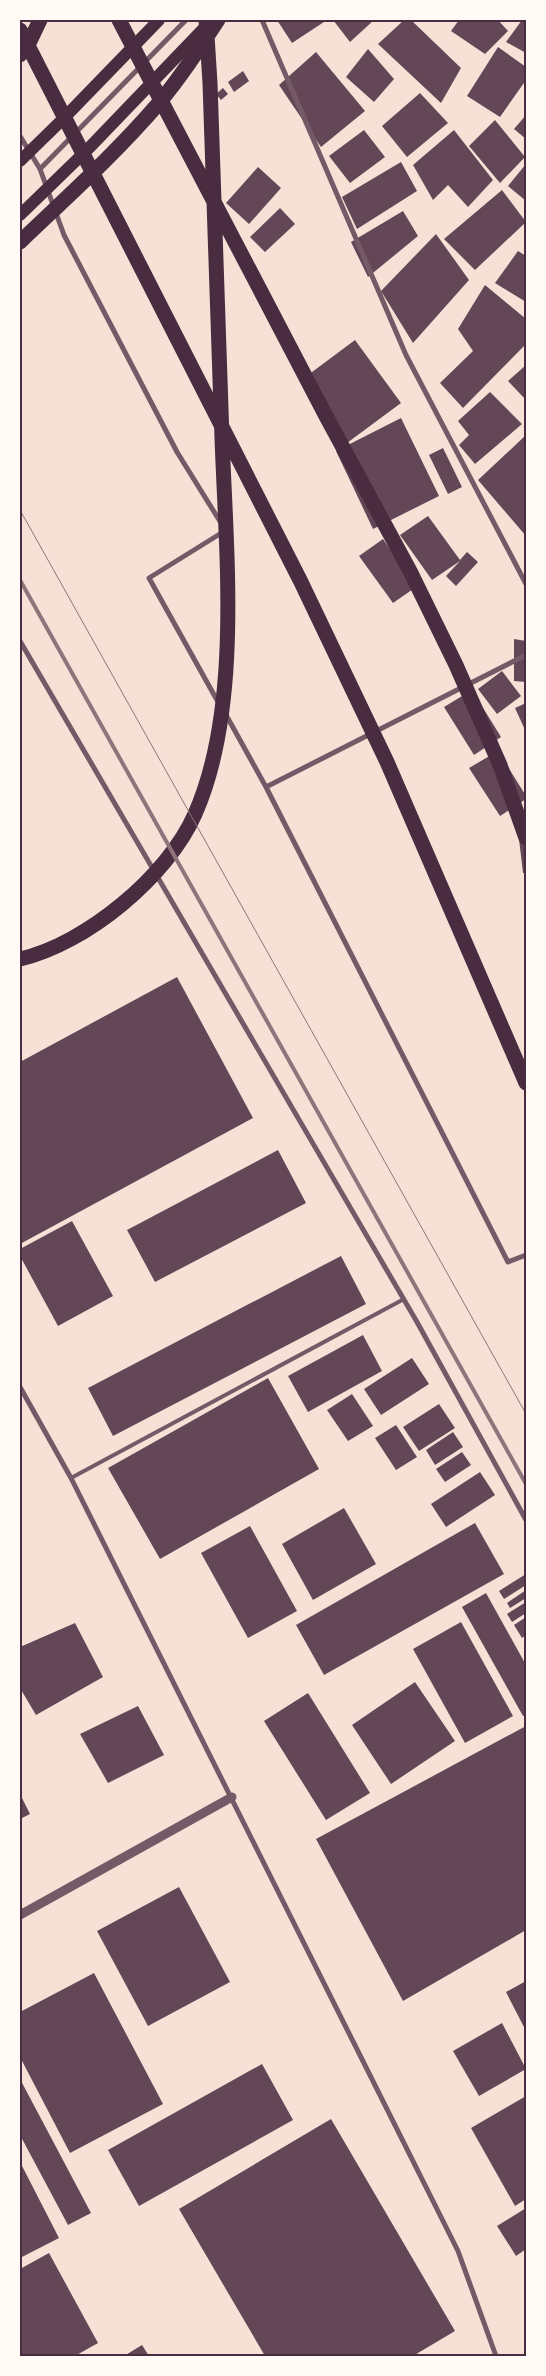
<svg xmlns="http://www.w3.org/2000/svg" width="546" height="2376" font-family="'PT Sans Narrow',sans-serif">
	<style>
		.building { fill: #644757 }
		.lines { fill: none; stroke-linecap: round; stroke-linejoin: round }
		.service { stroke: #755966; stroke-width: 4 }
		.minor { stroke: #755966; stroke-width: 5 }
		.tertiary { stroke: #755966; stroke-width: 9 }
		.primary { stroke: #4a2c40; stroke-width: 12 }
		.motorway { stroke: #4a2c40; stroke-width: 15 }
		.tram { stroke: #8f747c; stroke-width: 1 }
		.rail { stroke: #8f747c; stroke-width: 4 }
		.neatline { fill: none; stroke: #4a2c40; stroke-width: 2 }
	</style>
	<rect width="100%" height="100%" fill="#f7e1d7"/>
	<path class="building" d="M 277,20 L 327,20 L 292,43 Z
		M 333,20 L 374,20 L 350,42 Z
		M 404,20 L 411,20 L 461,68 L 441,103 L 378,44 Z
		M 459,20 L 498,20 L 508,31 L 485,54 L 451,31 Z
		M 522,20 L 526,20 L 526,53 L 506,42 Z
		M 498,47 L 526,67 L 526,80 L 500,117 L 467,96 Z
		M 368,49 L 394,79 L 374,102 L 346,77 Z
		M 316,52 L 365,111 L 321,147 L 279,85 Z
		M 243,71 L 249,81 L 234,92 L 228,82 Z
		M 223,88 L 228,94 L 221,100 L 216,94 Z
		M 420,93 L 448,123 L 407,157 L 382,126 Z
		M 526,115 L 526,139 L 514,129 Z
		M 495,120 L 525,157 L 500,183 L 469,146 Z
		M 364,130 L 385,157 L 350,183 L 329,156 Z
		M 454,130 L 493,180 L 468,207 L 448,185 L 433,200 L 413,165 Z
		M 401,162 L 417,191 L 357,229 L 342,197 Z
		M 526,164 L 526,201 L 508,186 Z
		M 258,167 L 281,188 L 249,224 L 226,203 Z
		M 502,190 L 526,222 L 475,270 L 444,239 Z
		M 280,208 L 295,224 L 265,252 L 250,237 Z
		M 403,211 L 418,236 L 368,277 L 351,242 Z
		M 436,234 L 469,280 L 413,343 L 381,291 Z
		M 518,251 L 526,256 L 526,302 L 495,283 Z
		M 485,285 L 526,319 L 526,344 L 463,408 L 440,383 L 473,351 L 458,329 Z
		M 355,340 L 401,403 L 347,443 L 300,381 Z
		M 526,365 L 526,400 L 508,381 Z
		M 490,392 L 522,424 L 475,464 L 459,445 L 469,435 L 458,421 Z
		M 401,418 L 439,496 L 373,529 L 336,451 Z
		M 526,435 L 526,536 L 478,480 Z
		M 443,448 L 462,487 L 448,494 L 429,455 Z
		M 428,516 L 460,560 L 467,552 L 478,562 L 456,586 L 446,576 L 460,561 L 432,580 L 400,535 Z
		M 383,539 L 416,587 L 393,603 L 359,556 Z
		M 514,639 L 526,641 L 526,682 L 514,681 Z
		M 502,671 L 521,696 L 497,714 L 478,689 Z
		M 472,690 L 501,737 L 474,755 L 444,707 Z
		M 526,703 L 526,732 L 515,708 Z
		M 498,751 L 526,796 L 526,799 L 500,816 L 469,768 Z
		M 526,838 L 526,873 L 523,873 L 519,839 Z
		M 177,977 L 253,1118 L 20,1244 L 20,1062 Z
		M 278,1150 L 306,1203 L 155,1282 L 127,1230 Z
		M 72,1221 L 113,1296 L 58,1326 L 20,1256 L 20,1249 Z
		M 341,1256 L 366,1304 L 113,1436 L 88,1388 Z
		M 363,1335 L 382,1371 L 308,1412 L 288,1376 Z
		M 412,1358 L 429,1384 L 381,1415 L 364,1389 Z
		M 268,1378 L 319,1469 L 160,1559 L 108,1468 Z
		M 352,1394 L 373,1426 L 348,1441 L 327,1410 Z
		M 439,1404 L 455,1428 L 419,1451 L 403,1427 Z
		M 396,1425 L 417,1457 L 396,1470 L 375,1438 Z
		M 453,1432 L 463,1447 L 435,1465 L 426,1450 Z
		M 462,1452 L 471,1465 L 445,1482 L 436,1469 Z
		M 480,1472 L 495,1495 L 446,1527 L 431,1504 Z
		M 344,1508 L 376,1564 L 313,1600 L 282,1544 Z
		M 475,1523 L 504,1574 L 324,1675 L 296,1625 Z
		M 250,1526 L 297,1611 L 248,1638 L 201,1553 Z
		M 526,1574 L 526,1585 L 504,1599 L 499,1591 Z
		M 526,1590 L 526,1598 L 510,1608 L 507,1603 Z
		M 486,1593 L 526,1665 L 526,1715 L 523,1716 L 462,1607 Z
		M 526,1602 L 526,1613 L 512,1622 L 507,1614 Z
		M 526,1617 L 526,1635 L 522,1638 L 514,1625 Z
		M 461,1622 L 513,1716 L 465,1743 L 413,1649 Z
		M 75,1623 L 103,1677 L 36,1715 L 20,1688 L 20,1647 Z
		M 415,1682 L 455,1741 L 391,1784 L 352,1725 Z
		M 308,1693 L 370,1793 L 326,1820 L 264,1721 Z
		M 138,1706 L 164,1755 L 108,1783 L 80,1734 Z
		M 526,1726 L 526,1930 L 403,2001 L 316,1839 Z
		M 20,1794 L 30,1814 L 20,1819 Z
		M 179,1887 L 230,1982 L 148,2026 L 97,1931 Z
		M 94,1973 L 163,2104 L 70,2153 L 20,2057 L 20,2012 Z
		M 526,1981 L 526,2031 L 506,1992 Z
		M 502,2023 L 526,2069 L 479,2096 L 453,2051 Z
		M 262,2064 L 293,2120 L 139,2206 L 108,2150 Z
		M 20,2079 L 91,2213 L 68,2225 L 20,2135 Z
		M 526,2096 L 526,2199 L 515,2206 L 471,2128 Z
		M 331,2119 L 455,2331 L 413,2356 L 265,2356 L 179,2209 Z
		M 20,2162 L 59,2238 L 20,2258 Z
		M 526,2208 L 526,2249 L 516,2256 L 497,2226 Z
		M 49,2253 L 98,2343 L 75,2356 L 20,2356 L 20,2269 Z
		M 142,2345 L 149,2356 L 124,2356 Z"/>
	<g class="lines">
		<path class="service" d="M 71,1478 L 404,1299"/>
		<path class="minor" d="M 262,20 L 406,355 L 526,584
			M 20,136 L 40,169 L 64,235 L 177,452 L 221,523
			M 40,169 L 186,20
			M 20,641 L 417,1322 L 526,1520
			M 218,702 L 149,578 L 223,532
			M 225,713 L 266,787 L 508,1262 L 526,1255
			M 266,787 L 526,655
			M 20,1387 L 71,1478 L 458,2251 L 496,2356"/>
		<path class="tertiary" d="M 20,1915 L 232,1797"/>
		<path class="primary" d="M 20,161 L 63,119 L 159,20
			M 20,215 L 89,148 L 210,22"/>
		<path class="motorway" d="M 119,20 L 327,418 L 410,571 L 456,665 L 500,765 L 526,838
			M 20,30 L 301,582 L 387,762 L 526,1083
			M 20,55 L 30,41 L 40,20
			M 20,242 C 67,197 116,153 158,104 C 180,78 199,49 218,20
			M 20,959 C 86,944 168,876 195,814 C 242,708 226,553 222,438 C 218,320 214,202 210,83 L 206,20"/>
		<path class="tram" d="M 20,510 L 526,1414"/>
		<path class="rail" d="M 20,580 L 526,1484"/>
	</g>
	<rect width="546" height="2376" fill="none" stroke="#fffaf5" stroke-width="42"/>
	<rect x="21" y="21" width="504" height="2334" class="neatline"/>
</svg>
